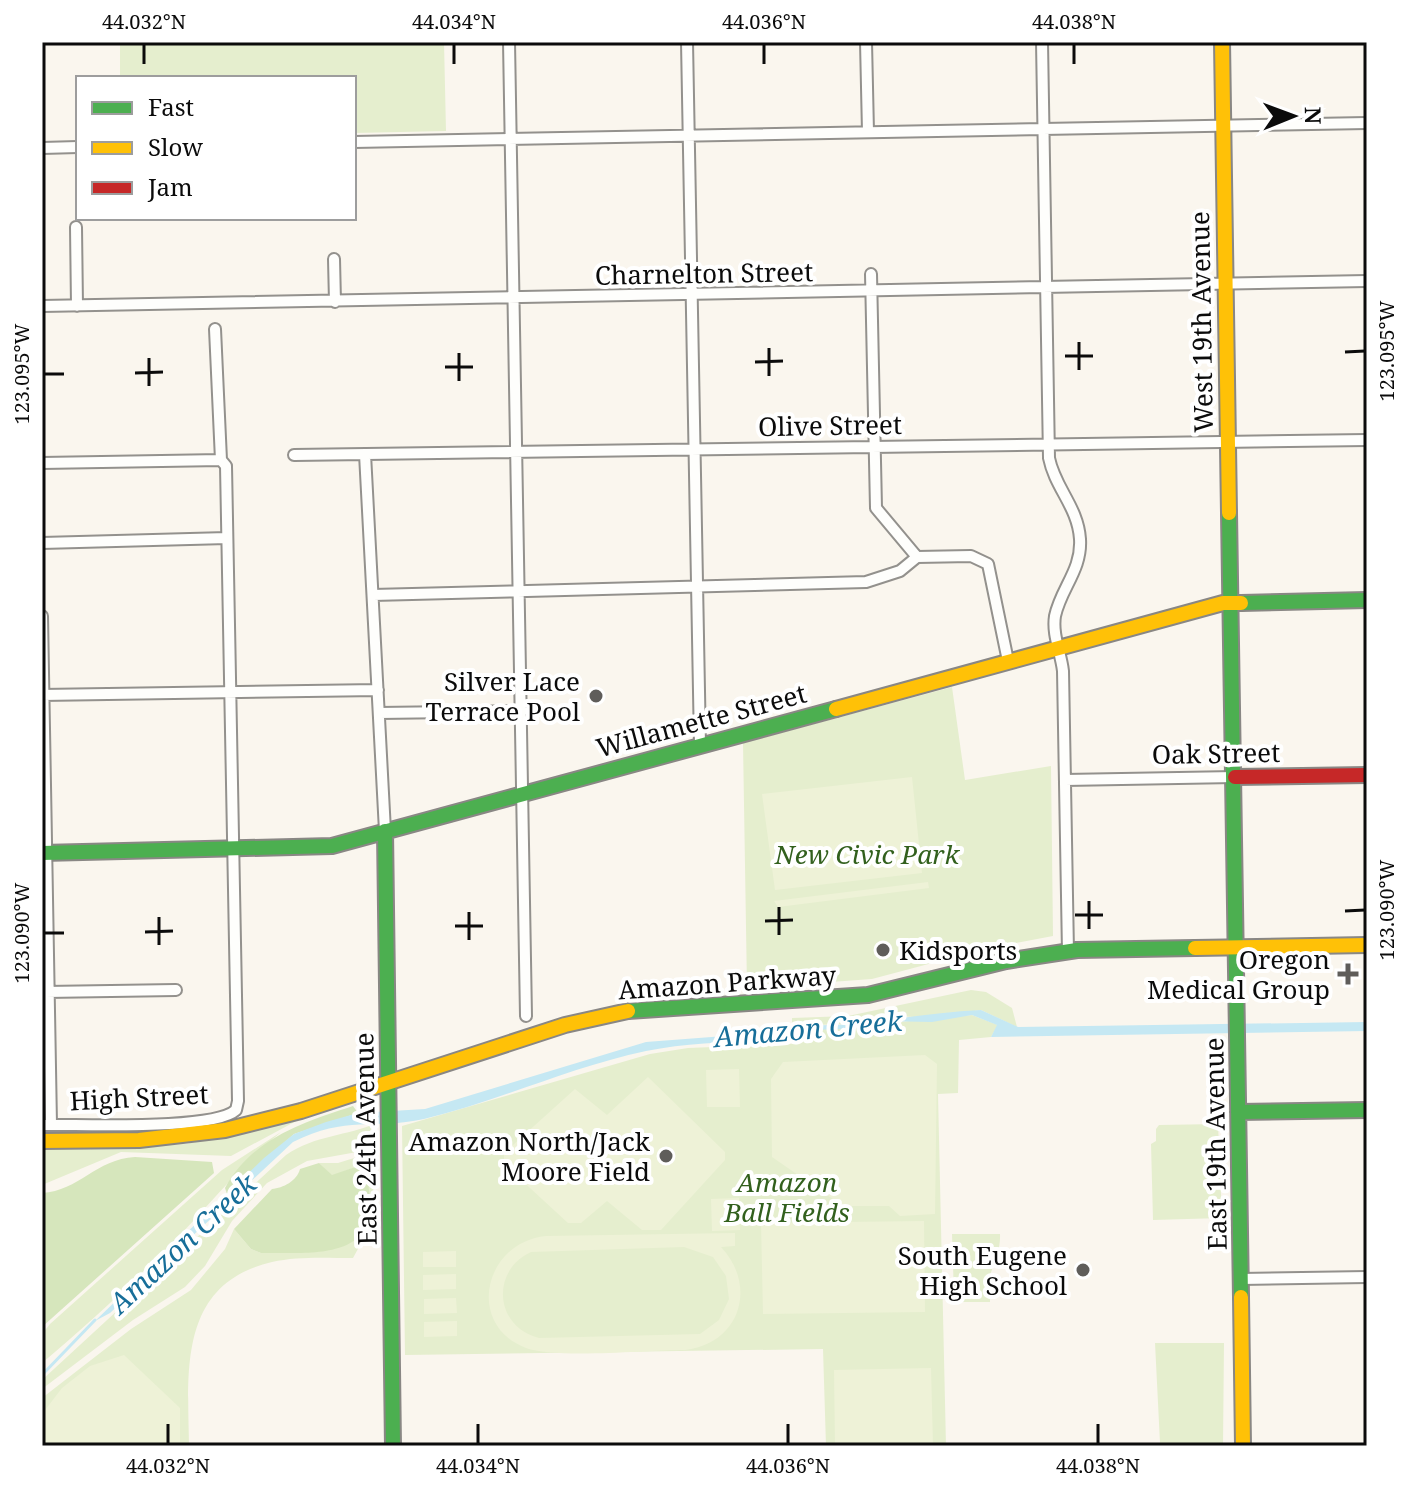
<svg xmlns="http://www.w3.org/2000/svg" width="1409" height="1488" font-family="'Noto Serif',serif">
	<style>
		.green { fill: #e5eece }
		.forest { fill: #d6e6bc }
		.pitch { fill: #eef2d7; fill-rule: evenodd }
		.water { fill: #c5e8f3 }
		.lines { fill: none; stroke-linecap: round; stroke-linejoin: round }
		.stream { stroke: #c5e8f3; stroke-width: 3 }
		.street-casing { stroke: #93918d; stroke-width: 14 }
		.fast-casing { stroke: #898784; stroke-width: 18 }
		.slow-casing { stroke: #898784; stroke-width: 18 }
		.jam-casing { stroke: #898784; stroke-width: 18 }
		.street { stroke: #fefefc; stroke-width: 10 }
		.fast { stroke: #4caf50; stroke-width: 14 }
		.slow { stroke: #ffc107; stroke-width: 14 }
		.jam { stroke: #c62828; stroke-width: 14 }
		.ticks { fill: none; stroke: #0b0b0b; stroke-width: 3 }
		.poi-dot { fill: #5f5d5a; stroke: #fff; stroke-width: 3 }
		.labels { text-anchor: middle; dominant-baseline: central; stroke-width: 8; stroke-linejoin: round; paint-order: stroke }
		.street-label { font-size: 26px; fill: #0b0b0b; stroke: #fff }
		.poi-label { font-size: 26px; fill: #0b0b0b; stroke: #fff; text-anchor: end }
		.park-label { font-size: 26px; font-style: italic; fill: #32601d; stroke: #fff }
		.water-label { font-size: 28px; font-style: italic; fill: #176e99; stroke: #fff }
		.neatline { fill: none; stroke: #0b0b0b; stroke-width: 3 }
		.ticks-label { font-size: 20px; text-anchor: middle; fill: #0b0b0b }
	</style>
	<rect width="100%" height="100%" fill="#faf6ee"/>
	<path class="green" d="M 120,42 L 444,42 L 446,131 L 354,133 L 354,78 L 120,78 Z
		M 952,687 L 965,780 L 1051,766 L 1053,936 L 985,949 L 872,979 L 747,988 L 743,743 Z
		M 971,990 L 986,992 L 1012,1008 L 1017,1027 L 981,1010 L 929,1018 L 898,1016 L 855,1024 L 808,1025 L 792,1031 L 792,1018 L 848,1016 Z
		M 972,1015 L 998,1025 L 991,1037 L 959,1040 L 958,1093 L 938,1094 L 946,1446 L 826,1446 L 823,1349 L 405,1355 L 402,1126 L 650,1054 L 688,1048 L 791,1044 L 804,1030 C 861,1027 916,1020 972,1015 Z
		M 300,1119 L 231,1156 L 121,1152 L 42,1185 L 42,1149 L 186,1144 Z
		M 377,1123 L 373,1137 L 363,1135 L 357,1142 L 357,1152 L 307,1161 L 267,1183 L 232,1221 L 205,1266 L 185,1287 L 133,1320 L 42,1389 L 42,1380 L 286,1155 C 315,1135 347,1136 377,1123 Z
		M 1218,1124 L 1222,1218 L 1153,1220 L 1151,1144 L 1156,1141 L 1156,1129 L 1159,1125 Z
		M 281,1132 C 244,1163 215,1198 182,1233 C 138,1278 90,1323 42,1363 L 42,1334 L 50,1324 L 222,1170 Z
		M 367,1154 L 373,1160 L 374,1239 L 359,1247 L 353,1258 C 327,1258 298,1256 272,1262 C 178,1284 188,1371 189,1446 L 42,1446 L 42,1398 L 131,1329 L 191,1290 L 225,1249 L 234,1229 L 251,1249 L 261,1253 L 365,1168 L 358,1166 L 332,1176 L 319,1163 L 338,1163 Z
		M 952,1234 L 1000,1234 C 1001,1253 991,1268 986,1288 L 990,1290 L 990,1302 L 961,1302 L 954,1296 Z
		M 1155,1343 L 1224,1343 L 1223,1446 L 1160,1443 Z"/>
	<path class="forest" d="M 353,1106 L 358,1113 L 294,1134 L 227,1194 L 225,1188 C 251,1139 304,1122 353,1106 Z
		M 135,1157 L 212,1162 L 214,1173 L 42,1327 L 42,1193 C 79,1191 96,1159 135,1157 Z
		M 319,1163 L 332,1175 L 358,1166 L 365,1168 C 369,1180 369,1192 370,1205 C 372,1262 300,1252 261,1253 L 251,1249 L 234,1229 L 272,1189 C 283,1188 297,1181 300,1169 Z"/>
	<path class="pitch" d="M 912,777 L 922,873 L 775,890 L 762,794 Z
		M 928,882 L 929,888 L 778,907 L 774,901 Z
		M 925,1055 L 937,1064 L 935,1214 L 900,1216 L 889,1206 L 843,1206 L 772,1157 L 771,1079 L 783,1062 Z
		M 739,1069 L 740,1107 L 707,1107 L 706,1070 Z
		M 648,1077 L 725,1152 L 725,1160 L 661,1230 L 642,1230 L 607,1201 L 581,1223 L 568,1223 L 504,1164 L 504,1153 L 575,1089 L 607,1115 Z
		M 739,1198 L 740,1230 L 712,1231 L 711,1199 Z
		M 924,1221 L 925,1312 L 763,1314 L 761,1223 Z
		M 735,1233 L 735,1246 L 721,1247 C 758,1286 740,1344 685,1350 C 649,1350 555,1359 526,1348 C 465,1325 484,1242 546,1236 ZM 684,1247 L 713,1257 L 726,1276 L 729,1299 L 719,1320 L 700,1334 L 539,1338 C 495,1327 490,1271 531,1252 Z
		M 456,1251 L 456,1267 L 423,1267 L 423,1252 Z
		M 456,1274 L 456,1289 L 423,1290 L 423,1275 Z
		M 456,1298 L 457,1313 L 424,1314 L 424,1299 Z
		M 457,1321 L 457,1336 L 424,1337 L 424,1322 Z
		M 124,1355 L 180,1408 L 180,1446 L 42,1446 L 42,1414 L 62,1388 L 90,1366 Z
		M 931,1368 L 933,1446 L 835,1446 L 834,1370 Z"/>
	<path class="water" d="M 981,1010 L 1018,1027 L 1367,1022 L 1367,1031 L 991,1037 L 997,1025 L 972,1015 L 932,1022 L 881,1021 L 849,1029 L 805,1030 L 792,1040 C 743,1042 693,1041 646,1051 C 570,1067 499,1101 424,1119 C 373,1130 347,1115 293,1142 L 110,1313 L 95,1321 L 264,1158 L 294,1134 L 326,1122 L 358,1113 L 425,1109 L 646,1042 L 792,1031 C 813,1023 832,1026 854,1024 C 897,1019 938,1012 981,1010 Z"/>
	<g class="lines">
		<path class="stream" d="M 42,1375 L 95,1320"/>
		<g class="street-casing">
			<path id="street" d="M 509,42 L 526,1016
				M 687,42 L 700,745
				M 866,42 L 868,132
				M 1042,42 L 1049,458 C 1055,488 1078,507 1080,539 C 1082,570 1061,588 1055,616 C 1052,635 1061,653 1063,671 L 1068,952
				M 354,142 L 1367,123
				M 42,148 L 78,147
				M 76,227 L 77,306
				M 334,259 L 335,302
				M 871,274 L 876,508 L 917,557 L 971,556 L 988,564 L 1008,661
				M 42,306 L 1367,281
				M 215,329 L 221,460
				M 365,454 L 385,831
				M 294,455 L 1367,440
				M 42,463 L 221,460 L 226,466 L 238,1101 L 236,1110 C 213,1131 78,1124 42,1125
				M 42,543 L 227,538
				M 373,595 L 866,582 L 900,571 L 917,557
				M 42,616 L 51,1124
				M 42,695 L 378,690
				M 379,713 L 522,711
				M 1065,780 L 1235,777
				M 46,992 L 176,990
				M 1241,1279 L 1367,1277"/>
		</g>
		<g class="fast-casing">
			<path id="fast" d="M 1229,513 L 1241,1297
				M 1241,603 L 1367,600
				M 385,831 L 393,1446
				M 42,853 L 332,846 L 836,709
				M 628,1011 L 868,995 L 1006,961 L 1077,950 L 1195,948
				M 1238,1112 L 1367,1110"/>
		</g>
		<g class="slow-casing">
			<path id="slow" d="M 1222,42 L 1229,513
				M 836,709 L 1223,603 L 1241,603
				M 1195,948 L 1367,945
				M 42,1141 L 139,1140 L 225,1130 L 301,1111 L 565,1025 L 628,1011
				M 1241,1297 L 1243,1446"/>
		</g>
		<g class="jam-casing">
			<path id="jam" d="M 1235,777 L 1367,775"/>
		</g>
		<use href="#street" class="street"/>
		<use href="#fast" class="fast"/>
		<use href="#slow" class="slow"/>
		<use href="#jam" class="jam"/>
	</g>
	<path class="ticks" d="M 144,44 L 144,64M 454,44 L 454,64M 764,44 L 764,64M 1074,44 L 1074,64M 1079,342 L 1079,370M 769,348 L 769,376M 1345,352 L 1365,351M 459,353 L 459,381M 1065,356 L 1093,356M 149,358 L 149,386M 755,362 L 783,361M 445,367 L 473,367M 135,373 L 163,372M 44,374 L 64,374M 1089,901 L 1089,929M 779,907 L 779,935M 1345,911 L 1365,910M 469,912 L 469,940M 1075,915 L 1103,915M 159,917 L 159,945M 765,921 L 793,920M 455,926 L 483,926M 145,932 L 173,931M 44,933 L 64,933M 168,1424 L 168,1444M 478,1424 L 478,1444M 788,1424 L 788,1444M 1098,1424 L 1098,1444"/>
	<g class="poi-dot">
		<circle cx="596" cy="696" r="8"/>
		<circle cx="883" cy="950" r="8"/>
		<path d="M1344 962h8v8h8v8h-8v8h-8v-8h-8v-8h8z"/>
		<circle cx="666" cy="1156" r="8"/>
		<circle cx="1083" cy="1270" r="8"/>
	</g>
	<g class="labels">
		<g class="street-label">
			<text transform="translate(704 273) rotate(-1)">Charnelton Street</text>
			<text transform="translate(1201 322) rotate(-91)">West 19th Avenue</text>
			<text transform="translate(830 425) rotate(-1)">Olive Street</text>
			<text transform="translate(701 720) rotate(-15)">Willamette Street</text>
			<text transform="translate(1216 753) rotate(-1)">Oak Street</text>
			<text transform="translate(727 982) rotate(-4)">Amazon Parkway</text>
			<text transform="translate(139 1097) rotate(-3)">High Street</text>
			<text transform="translate(365 1139) rotate(-91)">East 24th Avenue</text>
			<text transform="translate(1215 1144) rotate(-91)">East 19th Avenue</text>
		</g>
		<g class="poi-label">
			<text x="580" y="681">Silver Lace<tspan x="580" dy="30">Terrace Pool</tspan></text>
			<text x="899" y="950" text-anchor="start">Kidsports</text>
			<text x="1330" y="959">Oregon<tspan x="1330" dy="30">Medical Group</tspan></text>
			<text x="650" y="1141">Amazon North/Jack<tspan x="650" dy="30">Moore Field</tspan></text>
			<text x="1067" y="1255">South Eugene<tspan x="1067" dy="30">High School</tspan></text>
		</g>
		<g class="park-label">
			<text x="867" y="854">New Civic Park</text>
			<text x="787" y="1182">Amazon<tspan x="787" dy="30">Ball Fields</tspan></text>
		</g>
		<g class="water-label">
			<text transform="translate(808 1028) rotate(-5)">Amazon Creek</text>
			<text transform="translate(182 1243) rotate(-43)">Amazon Creek</text>
		</g>
	</g>
	<rect width="1409" height="1488" fill="none" stroke="#ffffff" stroke-width="88"/>
	<rect x="76" y="76" width="280" height="144" fill="#ffffff" stroke="#9d9d9d" stroke-width="2"/>
	<rect x="92" y="102" width="40" height="12" fill="#4caf50" stroke="#9d9d9d" stroke-width="2"/>
	<text x="148" y="116" font-size="24" fill="#0b0b0b">Fast</text>
	<rect x="92" y="142" width="40" height="12" fill="#ffc107" stroke="#9d9d9d" stroke-width="2"/>
	<text x="148" y="156" font-size="24" fill="#0b0b0b">Slow</text>
	<rect x="92" y="182" width="40" height="12" fill="#c62828" stroke="#9d9d9d" stroke-width="2"/>
	<text x="148" y="196" font-size="24" fill="#0b0b0b">Jam</text>
	<g transform="translate(1293 116) rotate(89)" stroke="#ffffff" stroke-width="6" paint-order="stroke">
	<path d="M0-6L14 30L0 20L-14 30Z" fill="#0b0b0b"/>
	<text y="-12" font-size="22" font-weight="bold" text-anchor="middle" fill="#0b0b0b">N</text>
	</g>
	<rect x="44" y="44" width="1321" height="1400" class="neatline"/>
	<g class="ticks-label">
		<text x="144" y="29">44.032°N</text>
		<text x="454" y="29">44.034°N</text>
		<text x="764" y="29">44.036°N</text>
		<text x="1074" y="29">44.038°N</text>
		<text transform="translate(1387 351) rotate(-90)" y="7">123.095°W</text>
		<text transform="translate(22 374) rotate(-90)" y="7">123.095°W</text>
		<text transform="translate(1387 910) rotate(-90)" y="7">123.090°W</text>
		<text transform="translate(22 933) rotate(-90)" y="7">123.090°W</text>
		<text x="168" y="1473">44.032°N</text>
		<text x="478" y="1473">44.034°N</text>
		<text x="788" y="1473">44.036°N</text>
		<text x="1098" y="1473">44.038°N</text>
	</g>
</svg>
